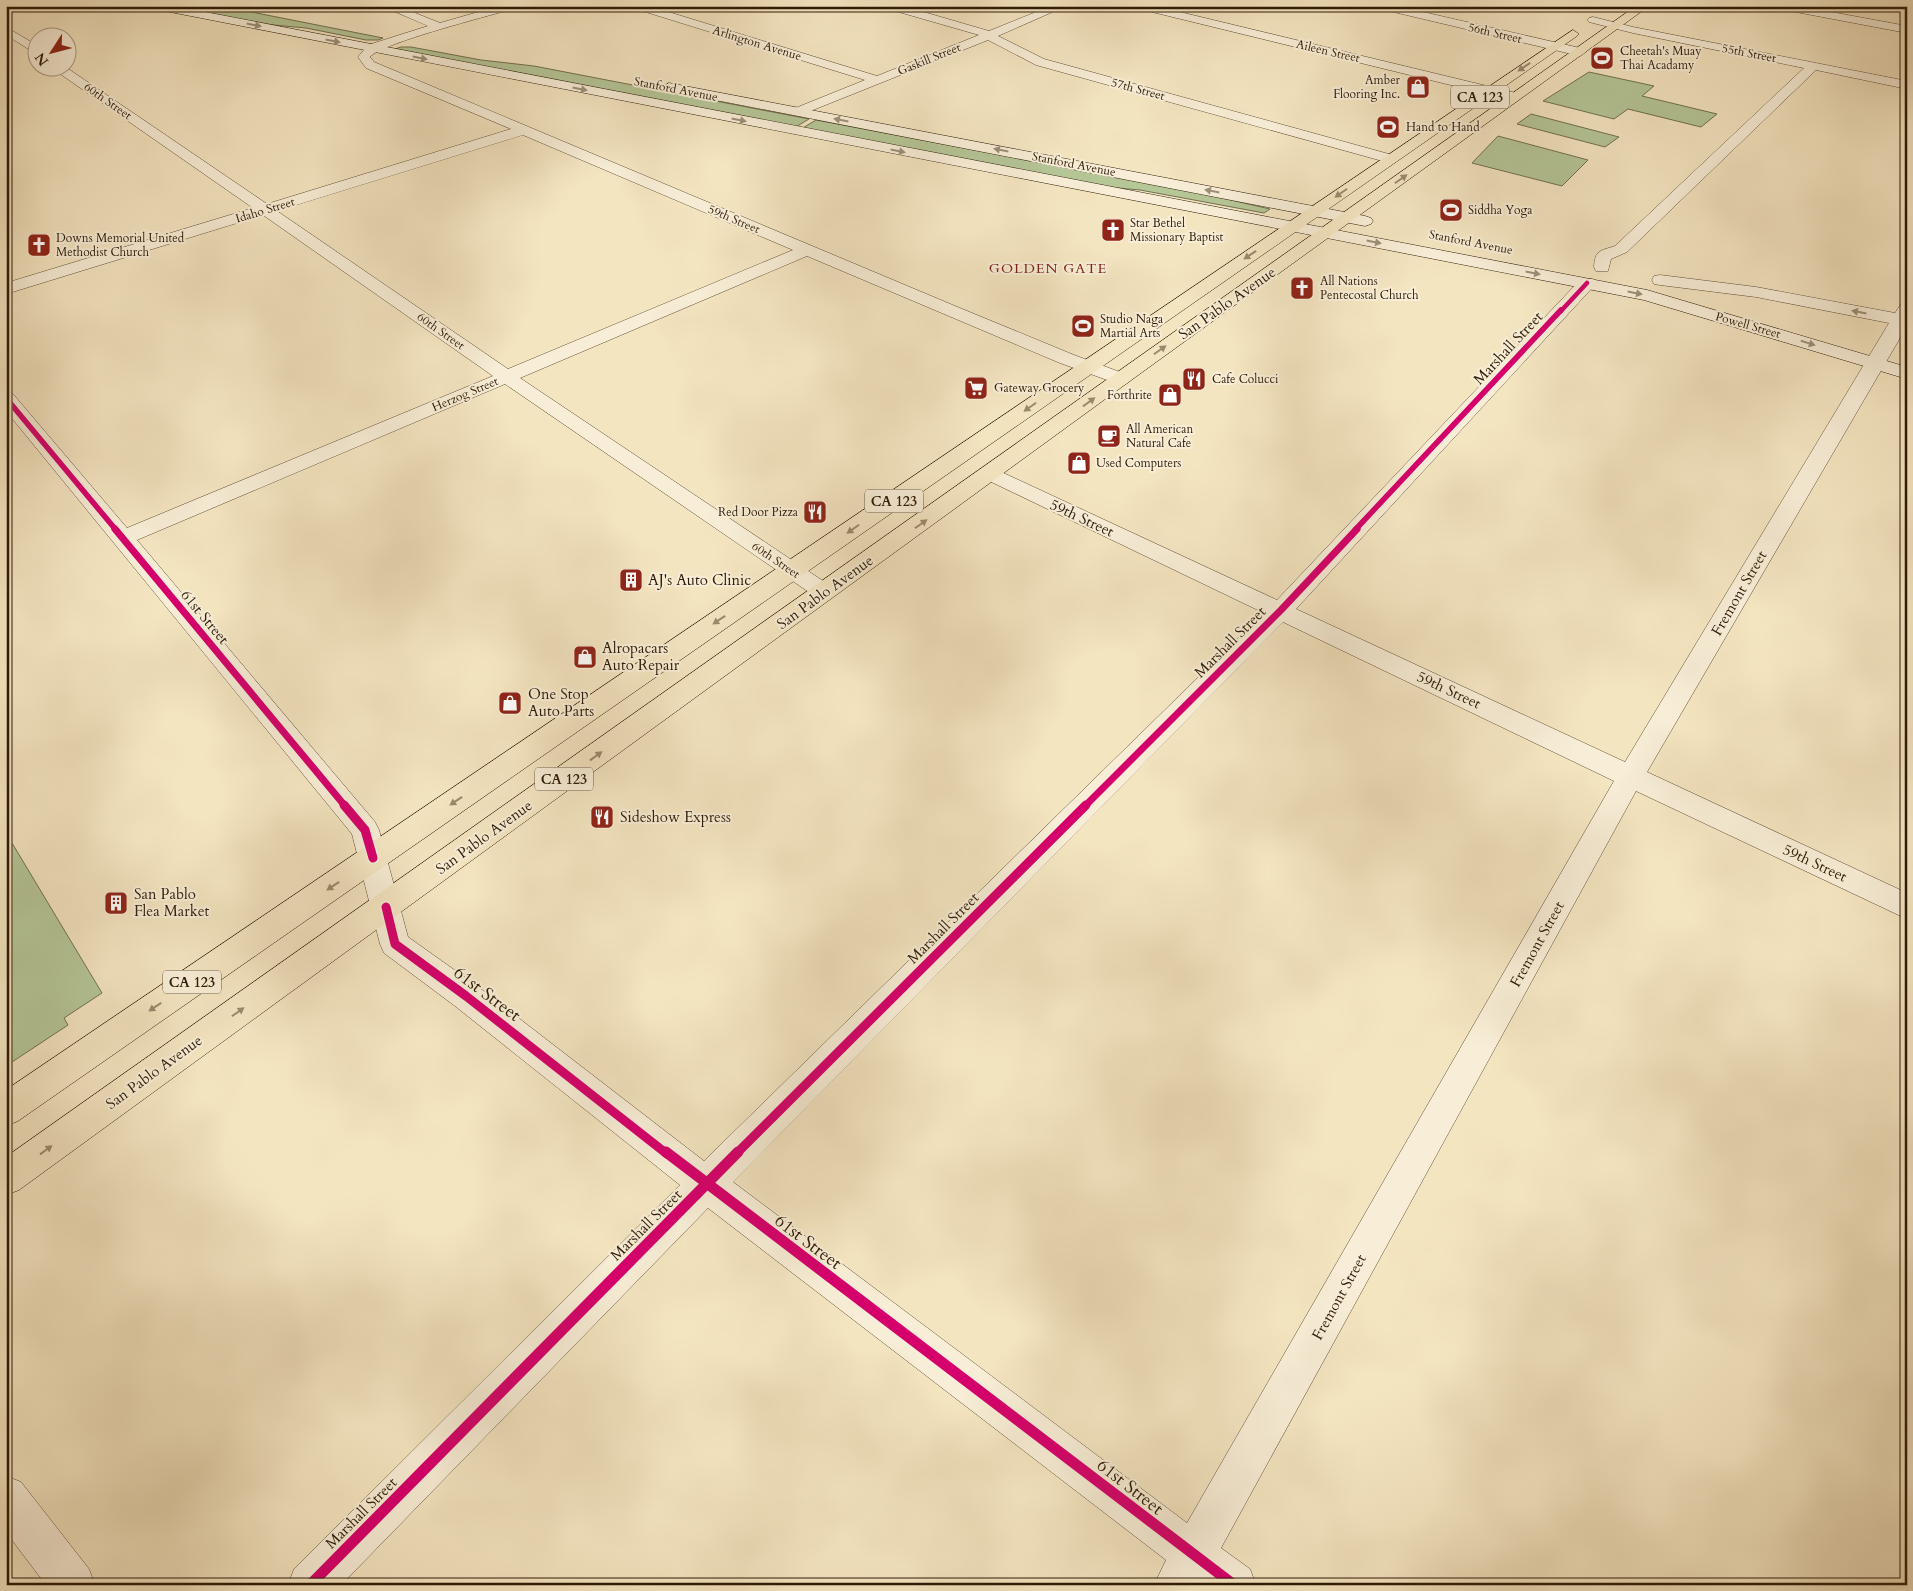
<svg xmlns="http://www.w3.org/2000/svg" width="1913" height="1591" font-family="Cardo,serif">
	<style>
		.green { fill: #b5c697; stroke: #71704e }
		.lines { fill: none; stroke-linecap: round; stroke-linejoin: round }
		.street-casing { stroke: #5f4d35; stroke-width: 1 }
		.secondary-casing { stroke: #2d1a06; stroke-width: 1 }
		.primary-casing { stroke: #2d1a06; stroke-width: 1 }
		.street { fill: #f8eed7; fill-rule: evenodd }
		.secondary { fill: #f8eed7; fill-rule: evenodd }
		.primary { fill: #f4e5c1; fill-rule: evenodd }
		.cycleway-far4-casing { stroke: #f8eed7; stroke-width: 6 }
		.cycleway-far3-casing { stroke: #f8eed7; stroke-width: 8 }
		.cycleway-far2-casing { stroke: #f8eed7; stroke-width: 9 }
		.cycleway-far1-casing { stroke: #f8eed7; stroke-width: 12 }
		.cycleway-casing { stroke: #f8eed7; stroke-width: 14 }
		.cycleway-far4 { stroke: #d6006c; stroke-width: 4.5 }
		.cycleway-far3 { stroke: #d6006c; stroke-width: 5.5 }
		.cycleway-far2 { stroke: #d6006c; stroke-width: 7 }
		.cycleway-far1 { stroke: #d6006c; stroke-width: 9 }
		.cycleway { stroke: #d6006c; stroke-width: 11 }
		.oneway { fill: #9d8f79 }
		.oneway2 { fill: #9a8a6d }
		.labels { text-anchor: middle; dominant-baseline: central; stroke-width: 4; stroke-linejoin: round; paint-order: stroke }
		.far-street-label { font-size: 12px; fill: #2d1a06; stroke: #f8eed7 }
		.far-poi-label { font-size: 12px; fill: #2d1a06; stroke: #f8eed7; text-anchor: start }
		.shield { fill: #f8eed7; stroke: #6a5a45; stroke-width: 1 }
		.shield-label { font-size: 14px; font-weight: bold; fill: #2d1a06 }
		.far-neighbourhood-label { font-size: 14px; letter-spacing: 1px; fill: #7a1f14; stroke: #f8eed7 }
		.street-label { font-size: 15px; fill: #2d1a06; stroke: #f8eed7 }
		.poi-label { font-size: 15px; fill: #2d1a06; stroke: #f8eed7; text-anchor: start }
		.near-street-label { font-size: 18px; fill: #2d1a06; stroke: #f8eed7 }
	</style>
	<rect width="100%" height="100%" fill="#f4e5c1"/>
	<filter id="stains"><feTurbulence type="fractalNoise" baseFrequency=".004" numOctaves="4"/><feColorMatrix values="0 0 0 0 .2 0 0 0 0 .09 0 0 0 0 .02 0 0 0 .5 -.17"/></filter>
	<radialGradient id="worn" r=".72"><stop offset=".6" stop-color="#630" stop-opacity="0"/><stop offset="1" stop-color="#630" stop-opacity=".3"/></radialGradient>
	<path class="green" d="M 169,6 L 221,6 L 383,38 L 378,40 L 366,40 L 306,28 L 263,24 Z
		M 401,47 L 411,47 L 481,60 L 534,66 L 809,119 L 794,128 L 395,49 Z
		M 1589,72 L 1654,86 L 1642,96 L 1717,114 L 1701,127 L 1628,109 L 1614,119 L 1543,101 Z
		M 1531,114 L 1619,137 L 1605,147 L 1517,124 Z
		M 816,120 L 1196,192 L 1270,209 L 1264,213 L 1140,190 L 1096,186 L 801,129 Z
		M 1498,136 L 1588,160 L 1562,186 L 1472,163 Z
		M 6,833 L 102,993 L 64,1018 L 68,1025 L 6,1066 Z"/>
	<g class="lines">
		<g class="street-casing">
			<path id="street" d="M 382,6 L 398,6 L 440,23 L 499,6 L 517,6 L 516,8 C 492,15 381,43 370,57 L 374,62 L 955,306 L 1074,355 L 1128,375 L 1130,379 L 1128,383 L 1121,385 L 1060,363 L 807,256 L 520,378 L 832,587 L 836,592 L 832,597 L 824,600 L 816,597 L 505,384 L 137,540 L 375,822 L 379,830 L 408,937 L 477,986 L 704,1161 L 1264,613 L 983,478 L 980,474 L 983,470 L 990,468 L 997,470 L 1277,600 L 1581,279 L 1593,279 L 1595,283 L 1593,287 L 1296,609 L 1625,762 L 1889,323 L 1756,297 L 1660,285 L 1654,284 L 1652,280 L 1654,276 L 1660,275 L 1756,287 L 1895,313 L 1901,304 L 1907,303 L 1907,326 L 1647,772 L 1907,893 L 1907,919 L 1636,791 L 1221,1548 L 1250,1569 L 1256,1585 L 1154,1585 L 1166,1560 L 708,1208 L 341,1585 L 288,1585 L 294,1569 L 680,1185 L 455,1006 L 384,953 L 380,944 L 352,834 L 6,411 L 6,392 L 13,394 L 127,528 L 493,376 L 263,215 L 6,294 L 6,283 L 253,208 L 56,71 L 54,68 L 67,68 L 267,204 L 511,129 L 366,68 L 358,57 L 368,45 L 428,26 ZM 523,135 L 793,250 L 508,369 L 277,211 ZM 1283,622 L 1614,781 L 1187,1523 L 733,1182 Z
				M 632,6 L 649,6 L 877,76 L 979,35 L 885,8 L 884,6 L 903,6 L 989,31 L 1051,6 L 1066,6 L 998,36 L 1044,59 L 1396,156 L 1398,159 L 1396,162 L 1386,162 L 1036,65 L 988,40 L 798,116 L 791,112 L 793,109 L 865,80 L 633,8 Z
				M 1135,6 L 1155,6 L 1516,93 L 1522,97 L 1516,101 L 1140,9 Z
				M 1376,6 L 1397,6 L 1580,48 L 1586,52 L 1580,56 L 1381,9 Z
				M 1775,6 L 1799,6 L 1907,26 L 1907,33 L 1780,9 Z
				M 1593,17 L 1633,27 L 1907,81 L 1907,89 L 1816,70 L 1627,252 L 1611,259 L 1608,271 L 1596,271 L 1594,267 C 1595,250 1600,251 1615,246 L 1804,68 L 1633,33 L 1589,22 L 1587,20 L 1589,18 Z
				M 6,27 L 38,46 L 38,55 L 6,35 Z
				M 6,1476 L 21,1482 L 89,1569 L 95,1585 L 46,1585 L 6,1532 Z"/>
		</g>
		<g class="secondary-casing">
			<path id="secondary" d="M 150,6 L 174,6 L 1647,290 L 1907,367 L 1907,379 L 1644,300 L 155,9 Z
				M 669,83 L 1365,216 L 1371,218 L 1373,221 L 1371,224 L 1365,226 L 664,90 L 663,87 Z"/>
		</g>
		<g class="primary-casing">
			<path id="primary" d="M 1636,6 L 1649,6 L 1141,373 L 19,1190 L 6,1195 L 6,1157 Z
				M 1573,30 L 1579,34 L 1577,36 L 18,1121 L 6,1126 L 6,1090 Z"/>
		</g>
		<use href="#street" class="street"/>
		<use href="#secondary" class="secondary"/>
		<use href="#primary" class="primary"/>
		<g class="cycleway-far4-casing">
			<path id="cycleway-far4" d="M 1560,312 L 1587,283"/>
		</g>
		<g class="cycleway-far3-casing">
			<path id="cycleway-far3" d="M 6,398 L 116,530
				M 1355,530 L 1561,310"/>
		</g>
		<g class="cycleway-far2-casing">
			<path id="cycleway-far2" d="M 115,529 L 345,806
				M 1085,806 L 1281,610 L 1357,529"/>
		</g>
		<g class="cycleway-far1-casing">
			<path id="cycleway-far1" d="M 344,805 L 365,830 L 373,858
				M 386,907 L 395,944 L 466,996 L 667,1154
				M 736,1154 L 1086,805"/>
		</g>
		<g class="cycleway-casing">
			<path id="cycleway" d="M 666,1152 L 1234,1585
				M 310,1585 L 738,1152"/>
		</g>
		<use href="#cycleway-far4" class="cycleway-far4"/>
		<use href="#cycleway-far3" class="cycleway-far3"/>
		<use href="#cycleway-far2" class="cycleway-far2"/>
		<use href="#cycleway-far1" class="cycleway-far1"/>
		<use href="#cycleway" class="cycleway"/>
	</g>
	<defs><path id="oneway-solid" d="M-6-.8H1V-3.2L6.5 0L1 3.2V.8H-6Z" transform="scale(1.25)"/></defs>
	<g class="oneway">
		<use href="#oneway-solid" transform="translate(254 25) rotate(11)"/>
		<use href="#oneway-solid" transform="translate(333 41) rotate(11)"/>
		<use href="#oneway-solid" transform="translate(420 58) rotate(11)"/>
		<use href="#oneway-solid" transform="translate(580 89) rotate(11)"/>
		<use href="#oneway-solid" transform="translate(739 120) rotate(11)"/>
		<use href="#oneway-solid" transform="translate(841 120) rotate(-169)"/>
		<use href="#oneway-solid" transform="translate(1001 150) rotate(-169)"/>
		<use href="#oneway-solid" transform="translate(898 151) rotate(11)"/>
		<use href="#oneway-solid" transform="translate(1212 191) rotate(-169)"/>
		<use href="#oneway-solid" transform="translate(1374 242) rotate(11)"/>
		<use href="#oneway-solid" transform="translate(1533 273) rotate(11)"/>
		<use href="#oneway-solid" transform="translate(1635 293) rotate(11)"/>
		<use href="#oneway-solid" transform="translate(1859 312) rotate(-169)"/>
		<use href="#oneway-solid" transform="translate(1808 343) rotate(17)"/>
	</g>
	<g class="oneway2">
		<use href="#oneway-solid" transform="translate(1524 67) rotate(146)"/>
		<use href="#oneway-solid" transform="translate(1401 179) rotate(-35)"/>
		<use href="#oneway-solid" transform="translate(1341 193) rotate(145)"/>
		<use href="#oneway-solid" transform="translate(1250 255) rotate(146)"/>
		<use href="#oneway-solid" transform="translate(1160 350) rotate(-35)"/>
		<use href="#oneway-solid" transform="translate(1089 402) rotate(-36)"/>
		<use href="#oneway-solid" transform="translate(1030 407) rotate(145)"/>
		<use href="#oneway-solid" transform="translate(921 524) rotate(-35)"/>
		<use href="#oneway-solid" transform="translate(853 529) rotate(145)"/>
		<use href="#oneway-solid" transform="translate(719 620) rotate(146)"/>
		<use href="#oneway-solid" transform="translate(596 756) rotate(-36)"/>
		<use href="#oneway-solid" transform="translate(456 801) rotate(146)"/>
		<use href="#oneway-solid" transform="translate(333 886) rotate(146)"/>
		<use href="#oneway-solid" transform="translate(155 1007) rotate(146)"/>
		<use href="#oneway-solid" transform="translate(238 1012) rotate(-35)"/>
		<use href="#oneway-solid" transform="translate(46 1150) rotate(-36)"/>
	</g>
	<defs>
		<g id="stadium-square" transform="scale(1.25)"><rect x="-9" y="-9" width="18" height="18" rx="4" fill="#8f2418" stroke="#f8eed7"/><path d="M0-5a6.5 5 0 1 0 0 10a6.5 5 0 1 0 0-10ZM-3.5-1.8h7v3.6h-7Z" fill="#fff"/></g>
		<g id="shop-square" transform="scale(1.25)"><rect x="-9" y="-9" width="18" height="18" rx="4" fill="#8f2418" stroke="#f8eed7"/><path d="M-5-2.5h2.3a2.7 3.5 0 0 1 5.4 0H5L5.5 6h-11ZM-1.5-2.5h3a1.5 2.3 0 0 0-3 0Z" fill="#fff"/></g>
		<g id="church-square" transform="scale(1.25)"><rect x="-9" y="-9" width="18" height="18" rx="4" fill="#8f2418" stroke="#f8eed7"/><path d="M-1.2-6h2.4v3.5h3.3v2.4h-3.3V6h-2.4V-.1h-3.3v-2.4h3.3Z" fill="#fff"/></g>
		<g id="restaurant-square" transform="scale(1.25)"><rect x="-9" y="-9" width="18" height="18" rx="4" fill="#8f2418" stroke="#f8eed7"/><path d="M-5-6h1v4h1v-4h1v4h1v-4h1v5L-1.5 .5V6h-2V.5L-5-1ZM5-6V6H3V1.5H1.5Q1.5-4 5-6Z" fill="#fff"/></g>
		<g id="supermarket-square" transform="scale(1.25)"><rect x="-9" y="-9" width="18" height="18" rx="4" fill="#8f2418" stroke="#f8eed7"/><path d="M-6-5.5h2.5l.6 2H6L4.5 2H-2.5L-4.4-4H-6ZM-1.5 3.2a1.3 1.3 0 1 0 .1 0ZM3 3.2a1.3 1.3 0 1 0 .1 0Z" fill="#fff"/></g>
		<g id="cafe-square" transform="scale(1.25)"><rect x="-9" y="-9" width="18" height="18" rx="4" fill="#8f2418" stroke="#f8eed7"/><path d="M-5.5-4.5H6V0H3Q3 3.5 0 3.5H-2.5Q-5.5 3.5-5.5 0ZM3-3.2v2h1.7v-2ZM-6 4.5H4V6H-6Z" fill="#fff"/></g>
		<g id="building-square" transform="scale(1.25)"><rect x="-9" y="-9" width="18" height="18" rx="4" fill="#8f2418" stroke="#f8eed7"/><path d="M-4-6H4V6H1V3H-1V6H-4ZM-2.5-4.3h1.7v1.8h-1.7ZM.8-4.3h1.7v1.8H.8ZM-2.5-1h1.7V.8h-1.7ZM.8-1h1.7V.8H.8Z" fill="#fff"/></g>
	</defs>
	<g fill-rule="evenodd">
		<use href="#stadium-square" x="1602" y="58"/>
		<use href="#shop-square" x="1418" y="87"/>
		<use href="#stadium-square" x="1388" y="127"/>
		<use href="#stadium-square" x="1451" y="210"/>
		<use href="#church-square" x="1113" y="230"/>
		<use href="#church-square" x="39" y="245"/>
		<use href="#church-square" x="1302" y="288"/>
		<use href="#stadium-square" x="1083" y="326"/>
		<use href="#restaurant-square" x="1194" y="379"/>
		<use href="#supermarket-square" x="976" y="388"/>
		<use href="#shop-square" x="1170" y="395"/>
		<use href="#cafe-square" x="1109" y="436"/>
		<use href="#shop-square" x="1079" y="463"/>
		<use href="#restaurant-square" x="815" y="512"/>
		<use href="#building-square" x="631" y="580"/>
		<use href="#shop-square" x="585" y="657"/>
		<use href="#shop-square" x="510" y="703"/>
		<use href="#restaurant-square" x="602" y="817"/>
		<use href="#building-square" x="116" y="903"/>
	</g>
	<g class="labels">
		<g class="far-street-label">
			<text transform="translate(1495 33) rotate(13)">56th Street</text>
			<text transform="translate(757 43) rotate(17)">Arlington Avenue</text>
			<text transform="translate(1328 51) rotate(13)">Aileen Street</text>
			<text transform="translate(1749 53) rotate(11)">55th Street</text>
			<text transform="translate(929 59) rotate(-22)">Gaskill Street</text>
			<text transform="translate(676 89) rotate(11)">Stanford Avenue</text>
			<text transform="translate(1138 89) rotate(15)">57th Street</text>
			<text transform="translate(108 101) rotate(35)">60th Street</text>
			<text transform="translate(1074 164) rotate(11)">Stanford Avenue</text>
			<text transform="translate(265 210) rotate(-17)">Idaho Street</text>
			<text transform="translate(734 219) rotate(23)">59th Street</text>
			<text transform="translate(1471 242) rotate(11)">Stanford Avenue</text>
			<text transform="translate(1748 325) rotate(16)">Powell Street</text>
			<text transform="translate(441 331) rotate(35)">60th Street</text>
			<text transform="translate(465 394) rotate(-23)">Herzog Street</text>
			<text transform="translate(776 560) rotate(34)">60th Street</text>
		</g>
		<g class="far-poi-label">
			<text x="1620" y="51">Cheetah's Muay<tspan x="1620" dy="14">Thai Acadamy</tspan></text>
			<text x="1400" y="80" text-anchor="end">Amber<tspan x="1400" dy="14">Flooring Inc.</tspan></text>
			<text x="1406" y="127">Hand to Hand</text>
			<text x="1468" y="210">Siddha Yoga</text>
			<text x="1130" y="223">Star Bethel<tspan x="1130" dy="14">Missionary Baptist</tspan></text>
			<text x="56" y="238">Downs Memorial United<tspan x="56" dy="14">Methodist Church</tspan></text>
			<text x="1320" y="281">All Nations<tspan x="1320" dy="14">Pentecostal Church</tspan></text>
			<text x="1100" y="319">Studio Naga<tspan x="1100" dy="14">Martial Arts</tspan></text>
			<text x="1212" y="379">Cafe Colucci</text>
			<text x="994" y="388">Gateway Grocery</text>
			<text x="1152" y="395" text-anchor="end">Forthrite</text>
			<text x="1126" y="429">All American<tspan x="1126" dy="14">Natural Cafe</tspan></text>
			<text x="1096" y="463">Used Computers</text>
			<text x="798" y="512" text-anchor="end">Red Door Pizza</text>
		</g>
		<g class="shield">
			<rect x="1451" y="85.5" width="58" height="23" rx="4"/>
			<rect x="865" y="489.5" width="58" height="23" rx="4"/>
			<rect x="535" y="767.5" width="58" height="23" rx="4"/>
			<rect x="163" y="970.5" width="58" height="23" rx="4"/>
		</g>
		<g class="shield-label">
			<text x="1480" y="97">CA 123</text>
			<text x="894" y="501">CA 123</text>
			<text x="564" y="779">CA 123</text>
			<text x="192" y="982">CA 123</text>
		</g>
		<g class="far-neighbourhood-label">
			<text x="1048" y="268">GOLDEN GATE</text>
		</g>
		<g class="street-label">
			<text transform="translate(1227 303) rotate(-35)">San Pablo Avenue</text>
			<text transform="translate(1508 348) rotate(-47)">Marshall Street</text>
			<text transform="translate(1082 518) rotate(25)">59th Street</text>
			<text transform="translate(825 592) rotate(-36)">San Pablo Avenue</text>
			<text transform="translate(1739 593) rotate(-60)">Fremont Street</text>
			<text transform="translate(205 617) rotate(50)">61st Street</text>
			<text transform="translate(1230 642) rotate(-45)">Marshall Street</text>
			<text transform="translate(1449 690) rotate(25)">59th Street</text>
			<text transform="translate(484 837) rotate(-36)">San Pablo Avenue</text>
			<text transform="translate(1815 863) rotate(25)">59th Street</text>
			<text transform="translate(943 928) rotate(-45)">Marshall Street</text>
			<text transform="translate(1537 944) rotate(-61)">Fremont Street</text>
			<text transform="translate(154 1072) rotate(-36)">San Pablo Avenue</text>
			<text transform="translate(646 1225) rotate(-45)">Marshall Street</text>
			<text transform="translate(1339 1297) rotate(-61)">Fremont Street</text>
			<text transform="translate(361 1513) rotate(-45)">Marshall Street</text>
		</g>
		<g class="poi-label">
			<text x="648" y="580">AJ's Auto Clinic</text>
			<text x="602" y="648">Alropacars<tspan x="602" dy="17">Auto Repair</tspan></text>
			<text x="528" y="694">One Stop<tspan x="528" dy="17">Auto Parts</tspan></text>
			<text x="620" y="817">Sideshow Express</text>
			<text x="134" y="894">San Pablo<tspan x="134" dy="17">Flea Market</tspan></text>
		</g>
		<g class="near-street-label">
			<text transform="translate(487 994) rotate(37)">61st Street</text>
			<text transform="translate(808 1242) rotate(37)">61st Street</text>
			<text transform="translate(1130 1487) rotate(38)">61st Street</text>
		</g>
	</g>
	<rect width="1913" height="1591" fill="none" stroke="#f4e5c1" stroke-width="25"/>
	<rect x="8" y="8" width="1898" height="1576" fill="none" stroke="#2d1a06" stroke-width="2.5"/>
	<rect x="12" y="12" width="1888" height="1566" fill="none" stroke="#2d1a06"/>
	<g transform="translate(52 52) rotate(234)"><circle r="24" fill="#f8eed7" stroke="#a79983"/>
	<path d="M0-4L9 19L0 12L-9 19Z" fill="#8f2418"/>
	<text y="-8" font-size="14" font-weight="bold" text-anchor="middle" fill="#2d1a06">N</text>
	</g>
	<rect width="100%" height="100%" filter="url(#stains)"/>
	<rect width="100%" height="100%" fill="url(#worn)"/>
</svg>
